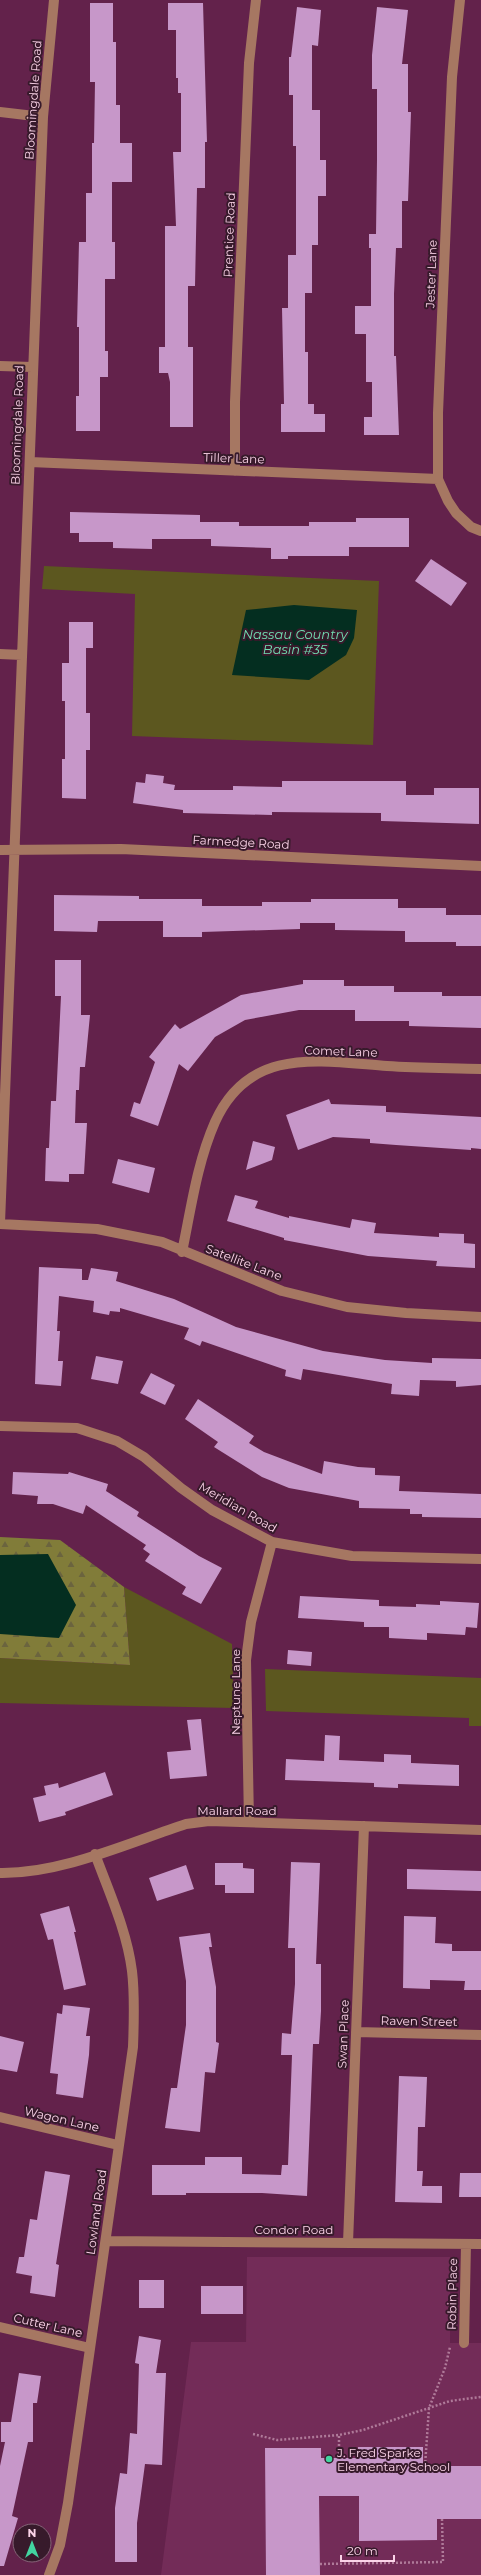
<svg xmlns="http://www.w3.org/2000/svg" width="481" height="2575" font-family="Montserrat,sans-serif">
	<style>
		.built { fill: #732c58 }
		.grass { fill: #5c571f }
		.forest { fill: url(#forest-firs) }
		.water { fill: #042e20 }
		.building { fill: #c797c9 }
		.lines { fill: none; stroke-linecap: round; stroke-linejoin: round }
		.path { stroke: #af7a99; stroke-width: 2.5; stroke-dasharray: 2 2; stroke-linecap: butt }
		.minor { stroke: #a67762; stroke-width: 10 }
		.poi-dot { fill: #42d4a0; stroke: #371a2b; stroke-width: 1.5 }
		.labels { text-anchor: middle; dominant-baseline: central; stroke-width: 4; stroke-linejoin: round; paint-order: stroke }
		.street-label { font-size: 12px; fill: #fbd3e8; stroke: #371a2b }
		.poi-label { font-size: 12px; fill: #fbd3e8; stroke: #371a2b; text-anchor: start }
		.water-label { font-size: 13px; font-style: italic; fill: #72deb2; stroke: #371a2b }
	</style>
	<defs>
		<pattern id="forest-firs" width="22" height="20" patternUnits="userSpaceOnUse"><rect width="22" height="20" fill="#817c39"/><path d="M5 1l3.5 6h-7zM16 11l3.5 6h-7z" fill="#6b643e"/></pattern>
	</defs>
	<rect width="100%" height="100%" fill="#63224b"/>
	<path class="built" d="M 247,2257 L 450,2257 L 450,2343 L 481,2343 L 481,2575 L 161,2575 L 191,2342 L 246,2342 Z"/>
	<path class="grass" d="M 44,566 L 379,581 L 373,745 L 132,736 L 135,594 L 42,589 Z
		M 124,1587 L 232,1644 L 234,1708 L 0,1703 L 0,1658 L 130,1665 Z
		M 265,1669 L 481,1678 L 481,1726 L 469,1726 L 469,1718 L 266,1711 Z"/>
	<path class="forest" d="M 0,1537 L 60,1540 L 124,1587 L 130,1665 L 0,1658 Z"/>
	<path class="water" d="M 294,605 L 357,610 L 354,638 L 346,655 L 309,680 L 232,675 L 246,610 Z
		M 48,1554 L 76,1605 L 59,1638 L 0,1634 L 0,1555 Z"/>
	<path class="building" d="M 90,3 L 113,3 L 113,42 L 116,42 L 116,105 L 120,105 L 120,143 L 132,143 L 132,182 L 112,182 L 112,242 L 115,242 L 115,279 L 105,279 L 105,351 L 108,351 L 108,377 L 100,377 L 100,431 L 76,431 L 76,396 L 79,396 L 79,327 L 77,327 L 79,242 L 86,242 L 86,193 L 92,193 L 92,143 L 94,143 L 95,82 L 90,82 Z
		M 168,3 L 203,3 L 207,142 L 205,142 L 205,188 L 197,188 L 195,286 L 188,286 L 188,347 L 193,347 L 193,427 L 170,427 L 170,382 L 168,373 L 159,373 L 159,347 L 165,347 L 165,226 L 176,226 L 173,152 L 181,152 L 181,93 L 178,93 L 178,78 L 176,78 L 176,30 L 168,30 Z
		M 297,7 L 321,10 L 318,46 L 312,45 L 312,110 L 320,110 L 320,160 L 326,160 L 326,196 L 318,196 L 318,245 L 312,245 L 312,293 L 305,293 L 305,352 L 308,352 L 308,404 L 314,404 L 314,414 L 325,414 L 325,432 L 281,432 L 281,404 L 284,404 L 282,308 L 288,308 L 288,255 L 296,255 L 296,146 L 293,146 L 293,95 L 289,95 L 289,57 L 291,57 Z
		M 377,7 L 408,10 L 402,64 L 408,64 L 408,112 L 411,112 L 408,201 L 402,201 L 402,248 L 396,248 L 394,294 L 394,356 L 396,356 L 399,435 L 364,435 L 364,417 L 372,417 L 372,382 L 366,382 L 366,334 L 355,334 L 355,306 L 371,306 L 371,248 L 369,248 L 369,234 L 376,234 L 377,160 L 377,89 L 372,89 L 372,55 Z
		M 70,512 L 200,515 L 200,522 L 239,522 L 239,526 L 309,526 L 309,522 L 356,522 L 356,518 L 409,518 L 409,547 L 349,547 L 349,556 L 288,556 L 288,559 L 271,559 L 271,548 L 211,546 L 211,539 L 152,539 L 152,549 L 113,548 L 113,542 L 79,542 L 79,533 L 70,533 Z
		M 431,559 L 467,583 L 451,606 L 415,581 Z
		M 69,622 L 93,622 L 93,648 L 86,648 L 86,713 L 90,713 L 90,750 L 86,750 L 86,799 L 62,798 L 62,759 L 65,759 L 65,701 L 62,701 L 62,663 L 69,663 Z
		M 146,774 L 164,776 L 163,783 L 175,785 L 174,790 L 233,790 L 233,786 L 282,787 L 282,781 L 406,781 L 406,795 L 434,795 L 434,788 L 479,788 L 479,824 L 381,821 L 381,813 L 272,812 L 272,815 L 183,813 L 183,810 L 133,803 L 136,782 L 145,783 Z
		M 54,895 L 139,896 L 139,899 L 202,899 L 202,906 L 262,906 L 262,902 L 311,902 L 311,899 L 398,899 L 398,908 L 446,908 L 446,915 L 481,915 L 481,946 L 456,946 L 456,942 L 405,942 L 405,931 L 335,930 L 335,923 L 300,923 L 300,929 L 202,932 L 202,937 L 163,937 L 163,921 L 98,921 L 97,932 L 54,931 Z
		M 55,960 L 81,960 L 81,1015 L 90,1015 L 85,1067 L 80,1067 L 79,1090 L 76,1090 L 75,1123 L 87,1123 L 84,1174 L 69,1174 L 69,1182 L 45,1181 L 46,1148 L 49,1148 L 51,1101 L 56,1101 L 61,996 L 55,996 Z
		M 303,980 L 344,980 L 344,986 L 394,986 L 394,992 L 442,992 L 442,996 L 481,996 L 481,1028 L 409,1026 L 409,1021 L 355,1021 L 355,1010 L 299,1010 L 245,1020 L 215,1037 L 188,1071 L 179,1064 L 158,1126 L 130,1116 L 134,1102 L 140,1104 L 155,1062 L 149,1057 L 175,1024 L 180,1029 L 241,995 L 303,984 Z
		M 329,1099 L 331,1104 L 386,1106 L 386,1112 L 481,1117 L 481,1149 L 471,1148 L 471,1150 L 396,1145 L 370,1143 L 370,1139 L 333,1137 L 298,1150 L 286,1115 Z
		M 253,1141 L 275,1147 L 272,1160 L 246,1170 Z
		M 118,1159 L 155,1168 L 149,1193 L 112,1183 Z
		M 235,1195 L 258,1201 L 255,1208 L 289,1218 L 289,1216 L 350,1228 L 352,1219 L 376,1223 L 374,1233 L 439,1237 L 439,1233 L 464,1234 L 464,1243 L 475,1244 L 475,1268 L 436,1266 L 437,1261 L 368,1256 L 284,1240 L 284,1238 L 227,1221 Z
		M 39,1267 L 82,1269 L 82,1280 L 88,1280 L 91,1268 L 118,1272 L 116,1281 L 174,1299 L 236,1327 L 323,1351 L 385,1360 L 432,1363 L 432,1358 L 481,1359 L 481,1385 L 456,1387 L 456,1381 L 420,1380 L 419,1396 L 391,1394 L 392,1384 L 303,1369 L 301,1380 L 285,1376 L 286,1370 L 202,1341 L 200,1346 L 184,1339 L 189,1328 L 120,1308 L 120,1312 L 110,1311 L 109,1315 L 93,1312 L 94,1301 L 59,1296 L 57,1331 L 60,1331 L 58,1361 L 63,1361 L 61,1386 L 35,1384 Z
		M 96,1356 L 123,1361 L 118,1384 L 91,1379 Z
		M 151,1373 L 175,1385 L 165,1405 L 140,1393 Z
		M 198,1399 L 254,1436 L 249,1443 L 264,1452 L 322,1474 L 324,1461 L 358,1467 L 375,1468 L 375,1475 L 400,1476 L 399,1491 L 481,1494 L 481,1518 L 422,1517 L 422,1514 L 410,1514 L 410,1509 L 359,1508 L 359,1501 L 289,1488 L 262,1477 L 214,1447 L 218,1442 L 185,1419 Z
		M 13,1472 L 68,1474 L 69,1472 L 108,1484 L 106,1491 L 139,1512 L 137,1516 L 199,1556 L 222,1568 L 201,1604 L 182,1594 L 186,1587 L 145,1561 L 150,1554 L 143,1549 L 146,1545 L 86,1505 L 83,1514 L 53,1504 L 37,1504 L 38,1496 L 12,1494 Z
		M 300,1596 L 379,1600 L 379,1606 L 416,1607 L 416,1604 L 440,1605 L 440,1601 L 479,1603 L 477,1628 L 466,1627 L 465,1635 L 427,1633 L 427,1640 L 389,1638 L 389,1627 L 364,1627 L 364,1622 L 298,1618 Z
		M 288,1650 L 312,1652 L 311,1666 L 287,1664 Z
		M 201,1719 L 207,1776 L 170,1779 L 167,1752 L 191,1750 L 187,1720 Z
		M 325,1735 L 340,1736 L 339,1760 L 384,1762 L 384,1754 L 411,1755 L 411,1763 L 459,1765 L 459,1786 L 398,1784 L 398,1788 L 374,1787 L 374,1783 L 285,1780 L 286,1759 L 324,1761 Z
		M 105,1772 L 113,1795 L 65,1812 L 66,1815 L 39,1822 L 33,1798 L 46,1795 L 44,1786 L 58,1783 L 59,1788 Z
		M 291,1862 L 320,1863 L 316,1964 L 321,1964 L 321,2011 L 319,2044 L 313,2044 L 307,2196 L 262,2193 L 186,2193 L 186,2195 L 152,2195 L 152,2165 L 205,2165 L 205,2157 L 242,2157 L 242,2174 L 281,2175 L 282,2165 L 288,2165 L 292,2055 L 281,2055 L 282,2033 L 291,2034 L 295,1984 L 295,1948 L 288,1948 Z
		M 215,1863 L 243,1863 L 243,1868 L 254,1869 L 254,1893 L 225,1893 L 225,1885 L 215,1885 Z
		M 186,1865 L 194,1889 L 157,1901 L 149,1878 Z
		M 407,1869 L 481,1871 L 481,1891 L 407,1889 Z
		M 69,1906 L 76,1932 L 74,1932 L 86,1985 L 64,1990 L 53,1939 L 48,1940 L 40,1914 Z
		M 404,1916 L 436,1917 L 435,1943 L 452,1944 L 452,1951 L 481,1951 L 481,1990 L 464,1990 L 465,1981 L 430,1980 L 430,1989 L 403,1988 Z
		M 210,1933 L 212,1947 L 209,1947 L 216,1987 L 216,2042 L 219,2043 L 215,2073 L 205,2072 L 200,2132 L 165,2128 L 171,2088 L 177,2088 L 186,2025 L 186,1981 L 179,1937 Z
		M 63,2005 L 90,2008 L 86,2036 L 90,2036 L 89,2055 L 83,2098 L 56,2094 L 58,2074 L 50,2073 L 57,2013 L 62,2014 Z
		M 0,2036 L 24,2042 L 17,2072 L 0,2069 Z
		M 399,2076 L 427,2077 L 425,2127 L 418,2127 L 417,2171 L 423,2171 L 422,2186 L 442,2186 L 442,2203 L 395,2202 Z
		M 45,2171 L 70,2175 L 56,2264 L 59,2265 L 55,2297 L 30,2293 L 32,2276 L 16,2273 L 19,2257 L 24,2257 L 30,2219 L 37,2220 Z
		M 460,2173 L 481,2173 L 481,2197 L 459,2197 Z
		M 139,2280 L 164,2280 L 164,2308 L 139,2308 Z
		M 201,2286 L 243,2286 L 243,2314 L 201,2314 Z
		M 139,2336 L 161,2340 L 156,2373 L 166,2373 L 162,2465 L 145,2464 L 137,2523 L 137,2562 L 115,2562 L 115,2508 L 120,2473 L 127,2474 L 130,2433 L 137,2434 L 139,2364 L 135,2363 Z
		M 19,2373 L 41,2376 L 37,2403 L 33,2403 L 33,2442 L 28,2442 L 12,2516 L 18,2518 L 4,2566 L 0,2566 L 0,2466 L 5,2442 L 1,2442 L 1,2422 L 11,2422 Z
		M 358,2447 L 423,2447 L 423,2466 L 481,2466 L 481,2519 L 437,2519 L 437,2540 L 359,2541 L 359,2496 L 319,2496 L 320,2575 L 266,2575 L 265,2448 L 321,2448 L 321,2458 L 358,2458 Z"/>
	<g class="lines">
		<path class="path" d="M 253,2434 L 277,2440 L 339,2435 L 363,2430 L 450,2401 L 481,2397
			M 339,2458 L 339,2435
			M 425,2466 L 429,2408 L 445,2368 L 450,2347
			M 320,2564 L 443,2562 L 442,2519"/>
		<path class="minor" d="M 460,0 L 452,77 L 438,413 L 438,479 L 448,501 L 456,513 L 471,527 L 481,531
			M 0,112 L 43,117
			M 0,366 L 32,367
			M 30,462 L 438,479
			M 235,471 L 235,402 L 249,63 L 256,0
			M 0,654 L 22,655
			M 0,850 L 121,849 L 481,866
			M 0,1223 L 43,117 L 54,0
			M 0,1224 L 97,1229 L 162,1242 L 282,1291 L 347,1307 L 406,1313 L 481,1317
			M 182,1252 C 191,1209 197,1163 215,1122 C 249,1046 319,1061 387,1066 C 418,1068 450,1068 481,1069
			M 0,1426 L 77,1428 L 117,1441 L 144,1457 L 181,1488 L 212,1510 L 272,1542 L 352,1556 L 481,1559
			M 249,1822 L 246,1660 L 251,1622 L 272,1542
			M 0,1873 C 61,1874 128,1843 186,1824 L 209,1821 L 481,1830
			M 356,2032 L 481,2035
			M 0,2117 L 118,2145
			M 106,2241 L 481,2244
			M 348,2243 L 364,1826
			M 0,2327 L 90,2348
			M 464,2343 L 466,2244
			M 49,2575 L 60,2545 L 68,2503 L 133,2047 C 134,2021 135,1996 132,1971 C 127,1931 109,1892 95,1854"/>
	</g>
	<circle class="poi-dot" cx="329" cy="2459" r="4"/>
	<g class="labels">
		<g class="street-label">
			<text transform="translate(33 100) rotate(-86)">Bloomingdale Road</text>
			<text transform="translate(229 235) rotate(-88)">Prentice Road</text>
			<text transform="translate(431 274) rotate(-88)">Jester Lane</text>
			<text transform="translate(17 425) rotate(-88)">Bloomingdale Road</text>
			<text transform="translate(234 458) rotate(2)">Tiller Lane</text>
			<text transform="translate(241 842) rotate(3)">Farmedge Road</text>
			<text transform="translate(341 1051) rotate(2)">Comet Lane</text>
			<text transform="translate(244 1262) rotate(21)">Satellite Lane</text>
			<text transform="translate(238 1507) rotate(30)">Meridian Road</text>
			<text transform="translate(235 1692) rotate(-90)">Neptune Lane</text>
			<text x="237" y="1810">Mallard Road</text>
			<text transform="translate(419 2021) rotate(1)">Raven Street</text>
			<text transform="translate(343 2034) rotate(-88)">Swan Place</text>
			<text transform="translate(62 2119) rotate(13)">Wagon Lane</text>
			<text transform="translate(96 2212) rotate(-82)">Lowland Road</text>
			<text x="294" y="2229">Condor Road</text>
			<text transform="translate(452 2294) rotate(-89)">Robin Place</text>
			<text transform="translate(48 2325) rotate(13)">Cutter Lane</text>
		</g>
		<g class="poi-label">
			<text x="337" y="2452">J. Fred Sparke<tspan x="337" dy="14">Elementary School</tspan></text>
		</g>
		<g class="water-label">
			<text x="295" y="634">Nassau Country<tspan x="295" dy="15">Basin #35</tspan></text>
		</g>
	</g>
	<g transform="translate(32 2543)"><circle r="19" fill="#371a2b" stroke="#856477"/>
	<path d="M0-3L7 15L0 10L-7 15Z" fill="#42d4a0"/>
	<text y="-6" font-size="11" font-weight="bold" text-anchor="middle" fill="#fbd3e8">N</text>
	</g>
	<path d="M341 2555v6h53v-6" fill="none" stroke="#fbd3e8" stroke-width="2"/>
	<text x="347" y="2555" font-size="12" fill="#fbd3e8" stroke="#371a2b" stroke-width="3" paint-order="stroke">20 m</text>
</svg>
